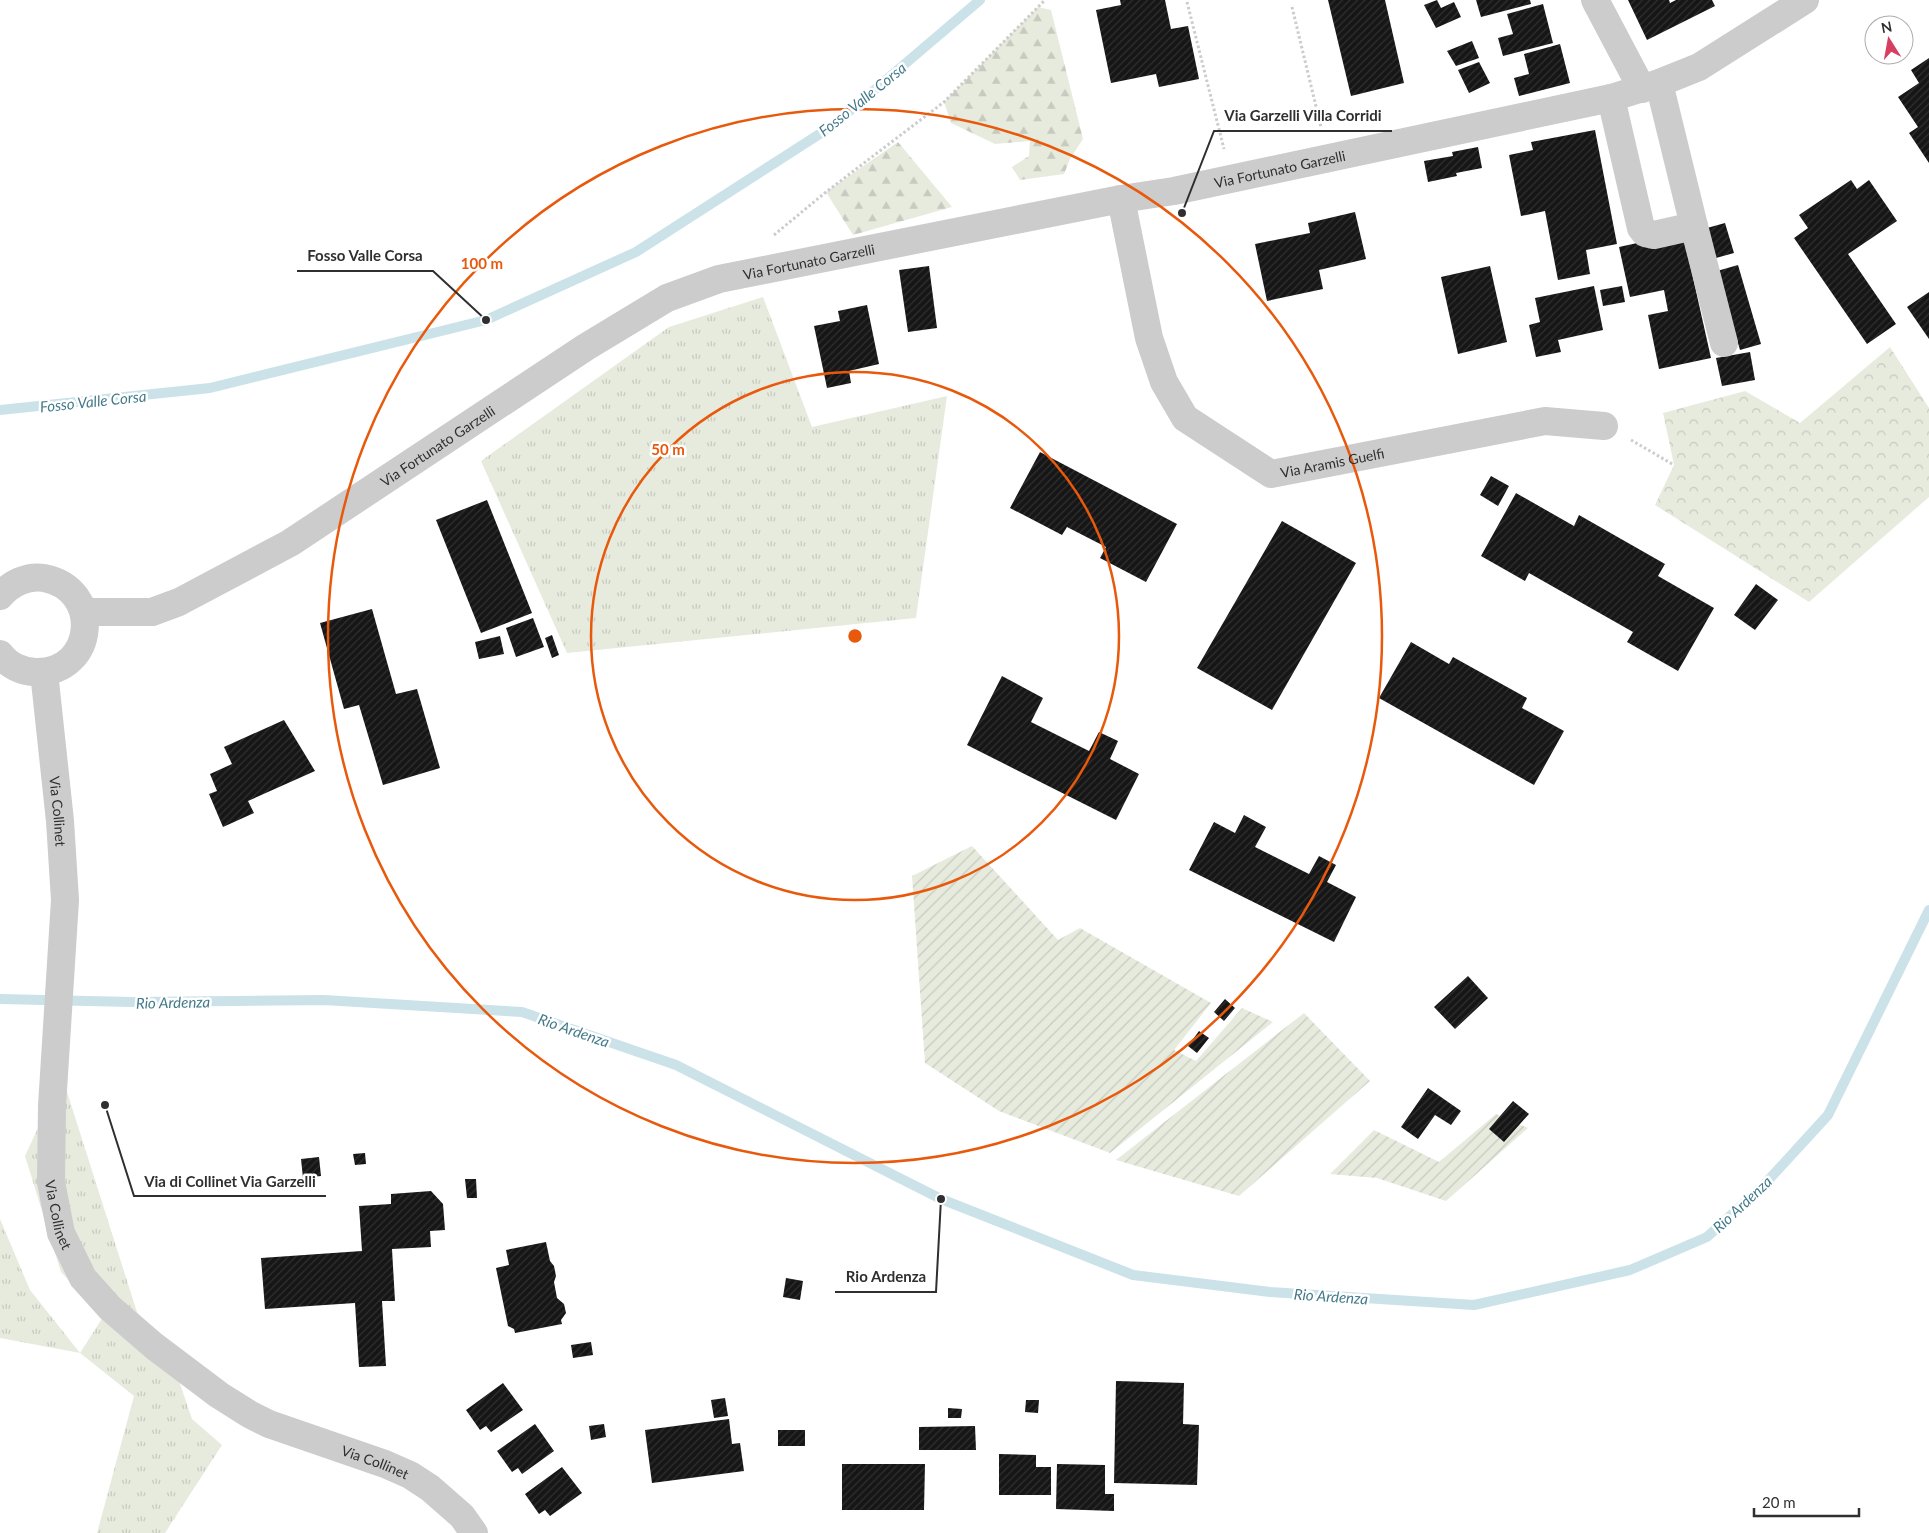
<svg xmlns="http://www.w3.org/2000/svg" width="1929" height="1533" font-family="Lato,sans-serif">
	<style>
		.grass { fill: url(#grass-tufts) }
		.forest { fill: url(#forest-firs) }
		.park { fill: url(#park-crowns) }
		.garden { fill: url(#garden-furrows) }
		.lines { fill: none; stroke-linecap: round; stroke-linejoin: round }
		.stream { stroke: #cbe2e9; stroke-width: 10 }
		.building { fill: url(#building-hatch) }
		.path { stroke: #ccc; stroke-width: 3; stroke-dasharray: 2.5 2.5; stroke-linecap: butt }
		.street { stroke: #ccc; stroke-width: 28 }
		.ring { fill: none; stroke: #e8590c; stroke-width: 2.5 }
		.labels { text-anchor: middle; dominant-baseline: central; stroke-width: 5; stroke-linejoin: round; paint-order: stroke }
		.street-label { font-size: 14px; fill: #2f2f2f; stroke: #fff }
		.water-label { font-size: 15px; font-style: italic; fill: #437a8a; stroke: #fff }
		.centre { fill: #e8590c; stroke: #fff; stroke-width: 2.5 }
		.ring-label { font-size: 15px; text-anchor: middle; font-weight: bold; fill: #e8590c; stroke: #fff; stroke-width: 5; stroke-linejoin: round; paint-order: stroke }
		.leader { fill: none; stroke: #2f2f2f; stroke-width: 2 }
		.callout-dot { fill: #2f2f2f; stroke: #fff; stroke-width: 2 }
		.callout-label { font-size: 15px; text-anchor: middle; font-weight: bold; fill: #2f2f2f; stroke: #fff; stroke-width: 5; stroke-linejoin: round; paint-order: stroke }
	</style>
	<defs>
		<pattern id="grass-tufts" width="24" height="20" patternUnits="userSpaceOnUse" patternTransform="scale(1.25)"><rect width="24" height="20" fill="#e7ebde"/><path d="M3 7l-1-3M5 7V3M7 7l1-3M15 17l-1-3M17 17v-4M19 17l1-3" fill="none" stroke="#c6cabf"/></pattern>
		<pattern id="forest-firs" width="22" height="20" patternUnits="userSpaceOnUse" patternTransform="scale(1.25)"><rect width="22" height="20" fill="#e7ebde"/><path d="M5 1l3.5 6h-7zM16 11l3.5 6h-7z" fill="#c6cabf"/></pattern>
		<pattern id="park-crowns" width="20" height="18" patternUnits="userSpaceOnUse" patternTransform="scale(1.25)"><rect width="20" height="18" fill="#e7ebde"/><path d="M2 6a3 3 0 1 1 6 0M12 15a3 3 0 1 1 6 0" fill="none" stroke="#c6cabf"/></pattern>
		<pattern id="garden-furrows" width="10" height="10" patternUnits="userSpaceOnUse" patternTransform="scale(1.25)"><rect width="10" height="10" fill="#e7ebde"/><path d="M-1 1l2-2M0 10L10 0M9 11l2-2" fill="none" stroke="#c6cabf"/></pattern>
		<pattern id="building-hatch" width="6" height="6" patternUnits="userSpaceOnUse" patternTransform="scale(1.25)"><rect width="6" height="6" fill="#161616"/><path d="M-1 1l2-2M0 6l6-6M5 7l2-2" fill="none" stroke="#303030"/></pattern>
	</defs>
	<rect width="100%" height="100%" fill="#fff"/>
	<path class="grass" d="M 763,297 L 812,427 L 947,396 L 916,618 L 567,653 L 481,461 L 669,327 Z
		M 62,1076 L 142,1328 L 177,1375 L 192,1419 L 222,1445 L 165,1533 L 97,1533 L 134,1396 L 80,1353 L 0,1338 L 0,1219 L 30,1290 L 80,1353 L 103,1317 L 61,1272 L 25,1156 Z"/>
	<path class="forest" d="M 1038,7 L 1051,10 L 1083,139 L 1070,159 L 1064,174 L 1020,180 L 1012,167 L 1029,156 L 1030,141 L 995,144 L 951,123 L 944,102 Z
		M 898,142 L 952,207 L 853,235 L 826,192 Z"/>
	<path class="park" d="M 1890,347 L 1929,408 L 1929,497 L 1809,602 L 1655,505 L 1674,465 L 1663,413 L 1745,391 L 1800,423 Z"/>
	<path class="garden" d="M 972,846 L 1058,940 L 1080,928 L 1211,1003 L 1174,1050 L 1196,1061 L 1242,1008 L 1273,1022 L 1110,1153 L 999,1111 L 925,1063 L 912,876 Z
		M 1304,1013 L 1370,1081 L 1239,1196 L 1116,1160 Z
		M 1496,1114 L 1528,1128 L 1446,1201 L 1377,1178 L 1330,1174 L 1374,1130 L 1439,1162 Z"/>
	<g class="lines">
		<path class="stream" d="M 0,410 L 210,388 L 486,320 L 636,252 L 832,126 L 980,0
			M 0,999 L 132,1002 L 324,1000 L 522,1012 L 676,1065 L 941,1199 L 1133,1275 L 1270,1292 L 1474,1305 L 1630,1270 L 1707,1237 L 1763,1186 L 1828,1115 L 1929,910"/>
	</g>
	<path class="building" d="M 1120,0 L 1165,0 L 1171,29 L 1188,26 L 1199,79 L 1159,87 L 1156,74 L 1111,83 L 1096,10 L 1121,5 Z
		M 1328,0 L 1385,0 L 1404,83 L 1351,96 Z
		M 1437,0 L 1441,8 L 1454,2 L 1461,17 L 1436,28 L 1424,5 Z
		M 1476,0 L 1530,0 L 1531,4 L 1481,17 Z
		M 1628,0 L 1669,0 L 1670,3 L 1676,0 L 1712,0 L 1715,6 L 1647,40 Z
		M 1543,4 L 1553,43 L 1503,56 L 1498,38 L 1513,34 L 1507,14 Z
		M 1472,41 L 1479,58 L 1456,66 L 1447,51 Z
		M 1560,44 L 1570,83 L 1519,96 L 1514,78 L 1529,74 L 1524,54 Z
		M 1929,58 L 1929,163 L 1909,133 L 1918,127 L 1898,97 L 1919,83 L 1911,70 Z
		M 1479,62 L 1490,83 L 1469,93 L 1458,70 Z
		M 1595,130 L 1617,244 L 1586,250 L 1590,274 L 1558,280 L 1545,211 L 1521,216 L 1509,155 L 1533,150 L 1531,142 Z
		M 1478,147 L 1482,168 L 1456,173 L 1457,176 L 1428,182 L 1424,161 L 1453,156 L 1452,152 Z
		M 1851,180 L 1857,189 L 1869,180 L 1897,221 L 1848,254 L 1896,324 L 1867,344 L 1794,238 L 1808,228 L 1799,215 Z
		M 1355,212 L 1366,259 L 1319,270 L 1323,289 L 1267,301 L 1255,244 L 1310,233 L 1308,223 Z
		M 1725,223 L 1734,253 L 1716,258 L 1707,228 Z
		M 1683,233 L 1711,358 L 1659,369 L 1648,315 L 1668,311 L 1664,290 L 1630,297 L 1619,247 Z
		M 1738,265 L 1761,344 L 1740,350 L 1717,271 Z
		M 929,266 L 937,328 L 908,332 L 899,270 Z
		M 1490,266 L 1507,342 L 1458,354 L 1441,277 Z
		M 1594,286 L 1603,330 L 1558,340 L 1561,352 L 1536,357 L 1529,325 L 1540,322 L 1535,298 Z
		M 1622,286 L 1625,302 L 1603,306 L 1600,290 Z
		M 1929,292 L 1929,339 L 1907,307 Z
		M 867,305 L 879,364 L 849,371 L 851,383 L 827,388 L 814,326 L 840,321 L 838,311 Z
		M 1750,352 L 1755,380 L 1722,386 L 1716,358 Z
		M 1040,452 L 1177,524 L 1146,582 L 1100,558 L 1106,547 L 1067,527 L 1062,535 L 1010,508 Z
		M 1491,476 L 1509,486 L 1498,506 L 1480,495 Z
		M 1516,493 L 1574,526 L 1579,515 L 1665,564 L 1658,576 L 1714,608 L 1678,671 L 1627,642 L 1633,632 L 1529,573 L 1525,581 L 1481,556 Z
		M 487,500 L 532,613 L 481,633 L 436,520 Z
		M 1282,521 L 1356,563 L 1272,710 L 1197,668 Z
		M 1756,584 L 1778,600 L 1755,630 L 1734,615 Z
		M 372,609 L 396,694 L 417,689 L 440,768 L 383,785 L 359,705 L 344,709 L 320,623 Z
		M 533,618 L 544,647 L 516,657 L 506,628 Z
		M 552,635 L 559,655 L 552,658 L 545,638 Z
		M 500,636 L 504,654 L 479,659 L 475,642 Z
		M 1411,642 L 1449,664 L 1453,657 L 1527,698 L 1522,708 L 1564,731 L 1534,785 L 1379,698 Z
		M 1002,676 L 1043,698 L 1031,722 L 1089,751 L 1099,732 L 1118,741 L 1110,759 L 1139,774 L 1116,820 L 967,745 Z
		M 284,720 L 315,771 L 248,801 L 254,813 L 223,827 L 209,794 L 217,791 L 210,774 L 232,764 L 224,747 Z
		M 1244,815 L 1266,827 L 1255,847 L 1309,874 L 1319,856 L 1336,865 L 1327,882 L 1356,897 L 1334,942 L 1189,870 L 1214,822 L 1235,833 Z
		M 1468,976 L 1488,998 L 1455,1029 L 1434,1007 Z
		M 1225,999 L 1235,1008 L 1224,1021 L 1214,1012 Z
		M 1199,1031 L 1209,1038 L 1197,1053 L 1188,1046 Z
		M 1428,1088 L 1461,1111 L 1451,1125 L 1435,1115 L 1418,1139 L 1401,1127 Z
		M 1513,1101 L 1529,1114 L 1504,1142 L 1489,1129 Z
		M 365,1153 L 366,1164 L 355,1165 L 353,1154 Z
		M 319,1157 L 321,1176 L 303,1178 L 301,1159 Z
		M 465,1179 L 476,1179 L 477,1198 L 467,1198 Z
		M 431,1191 L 443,1204 L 445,1230 L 430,1231 L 431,1247 L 392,1249 L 395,1301 L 382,1301 L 386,1366 L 359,1367 L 355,1303 L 265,1309 L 261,1258 L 362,1251 L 359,1206 L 391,1204 L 391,1194 Z
		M 546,1242 L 550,1261 L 554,1266 L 556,1276 L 554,1282 L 557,1298 L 564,1304 L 566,1313 L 561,1320 L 562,1324 L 515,1333 L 514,1329 L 508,1326 L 496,1268 L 509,1265 L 506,1250 Z
		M 786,1278 L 803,1281 L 800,1300 L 783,1297 Z
		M 591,1342 L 593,1355 L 573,1358 L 571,1345 Z
		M 1116,1381 L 1184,1383 L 1183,1424 L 1199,1425 L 1197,1485 L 1114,1483 Z
		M 503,1383 L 523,1410 L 491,1432 L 486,1426 L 480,1430 L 466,1410 Z
		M 725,1398 L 728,1416 L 714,1418 L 711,1400 Z
		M 1026,1400 L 1039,1400 L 1038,1413 L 1025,1412 Z
		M 948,1408 L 962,1409 L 961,1418 L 948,1418 Z
		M 729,1419 L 732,1444 L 740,1443 L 744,1471 L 652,1483 L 645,1430 Z
		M 535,1424 L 554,1451 L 522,1474 L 518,1468 L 512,1472 L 497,1451 Z
		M 604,1424 L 606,1437 L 591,1440 L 589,1426 Z
		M 975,1426 L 976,1450 L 919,1450 L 919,1427 Z
		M 778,1430 L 805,1430 L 805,1446 L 778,1446 Z
		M 999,1454 L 1036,1455 L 1036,1467 L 1051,1467 L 1051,1495 L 999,1495 Z
		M 842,1464 L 925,1464 L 924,1510 L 842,1510 Z
		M 1057,1464 L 1105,1465 L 1105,1494 L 1114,1494 L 1114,1511 L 1056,1509 Z
		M 562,1467 L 582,1493 L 550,1516 L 545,1510 L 539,1514 L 525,1494 Z"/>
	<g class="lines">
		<path class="path" d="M 1187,2 L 1224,149
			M 1292,7 L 1321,127
			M 774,235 L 826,192 L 944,102 L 1045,0
			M 1631,440 L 1674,465"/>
		<g class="street">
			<path d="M 1595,0 L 1642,89"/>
			<path d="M 1611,98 L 1641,228 L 1645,233 L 1654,235 L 1694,226 L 1659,83"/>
			<path id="s1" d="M 1121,199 L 1149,338 L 1164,382 L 1185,418 L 1271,474 L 1545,421 L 1604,426"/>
			<path d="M 1694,226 L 1724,343"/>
			<path d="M 0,596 C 10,584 27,575 44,578 C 103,589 96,673 36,672 C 22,672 8,665 0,654"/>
			<path id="s2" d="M 84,612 L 152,612 L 179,602 L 290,543 L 586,347 L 667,298 L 719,279 L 1121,199 L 1174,191 L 1611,98 L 1659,83 L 1699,67 L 1805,0"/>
			<path id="s3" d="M 44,672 L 60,821 L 65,900 L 52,1106 L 51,1182 L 61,1233 L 83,1278 L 110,1308 L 154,1346 L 219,1395 L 249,1414 L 269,1424 L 385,1464 L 410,1475 L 430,1488 L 462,1516 L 474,1533"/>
		</g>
	</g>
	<g class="ring">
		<circle cx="855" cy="636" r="264"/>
		<circle cx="855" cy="636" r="527"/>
	</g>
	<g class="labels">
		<g class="street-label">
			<text stroke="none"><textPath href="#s2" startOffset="1299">Via Fortunato Garzelli</textPath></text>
			<text stroke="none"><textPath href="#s2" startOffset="819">Via Fortunato Garzelli</textPath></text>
			<text stroke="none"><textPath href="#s2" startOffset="399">Via Fortunato Garzelli</textPath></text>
			<text stroke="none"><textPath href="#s1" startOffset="395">Via Aramis Guelfi</textPath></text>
			<text stroke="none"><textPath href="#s3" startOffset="140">Via Collinet</textPath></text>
			<text stroke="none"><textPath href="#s3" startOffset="545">Via Collinet</textPath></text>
			<text stroke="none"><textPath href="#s3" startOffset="964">Via Collinet</textPath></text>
		</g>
		<g class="water-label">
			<text transform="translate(862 99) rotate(-39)">Fosso Valle Corsa</text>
			<text transform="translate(93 401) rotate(-6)">Fosso Valle Corsa</text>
			<text transform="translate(173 1002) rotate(-1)">Rio Ardenza</text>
			<text transform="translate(574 1030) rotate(19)">Rio Ardenza</text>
			<text transform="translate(1742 1204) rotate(-43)">Rio Ardenza</text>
			<text transform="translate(1331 1296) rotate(4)">Rio Ardenza</text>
		</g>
	</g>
	<circle cx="855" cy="636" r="8" class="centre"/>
	<g class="ring-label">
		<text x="482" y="269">100 m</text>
		<text x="668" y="455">50 m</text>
	</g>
	<path class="leader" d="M1182 213L1214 131H1392M486 320L433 271H297M105 1105L134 1196H326M941 1199L936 1292H835"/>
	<g class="callout-dot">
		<circle cx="1182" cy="213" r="5"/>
		<circle cx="486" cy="320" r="5"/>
		<circle cx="105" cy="1105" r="5"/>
		<circle cx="941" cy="1199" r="5"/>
	</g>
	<g class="callout-label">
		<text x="1303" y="121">Via Garzelli Villa Corridi</text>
		<text x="365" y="261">Fosso Valle Corsa</text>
		<text x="230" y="1187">Via di Collinet Via Garzelli</text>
		<text x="886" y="1282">Rio Ardenza</text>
	</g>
	<g transform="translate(1889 40) rotate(349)"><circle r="24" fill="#ffffff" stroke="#acacac"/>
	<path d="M0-4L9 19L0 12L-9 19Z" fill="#d73f62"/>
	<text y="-8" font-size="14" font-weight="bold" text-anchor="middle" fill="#2f2f2f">N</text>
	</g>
	<path d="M1754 1508v8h105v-8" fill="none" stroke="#2f2f2f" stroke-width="2.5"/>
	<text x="1762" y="1508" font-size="15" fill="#2f2f2f" stroke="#ffffff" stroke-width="4" paint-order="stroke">20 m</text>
</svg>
